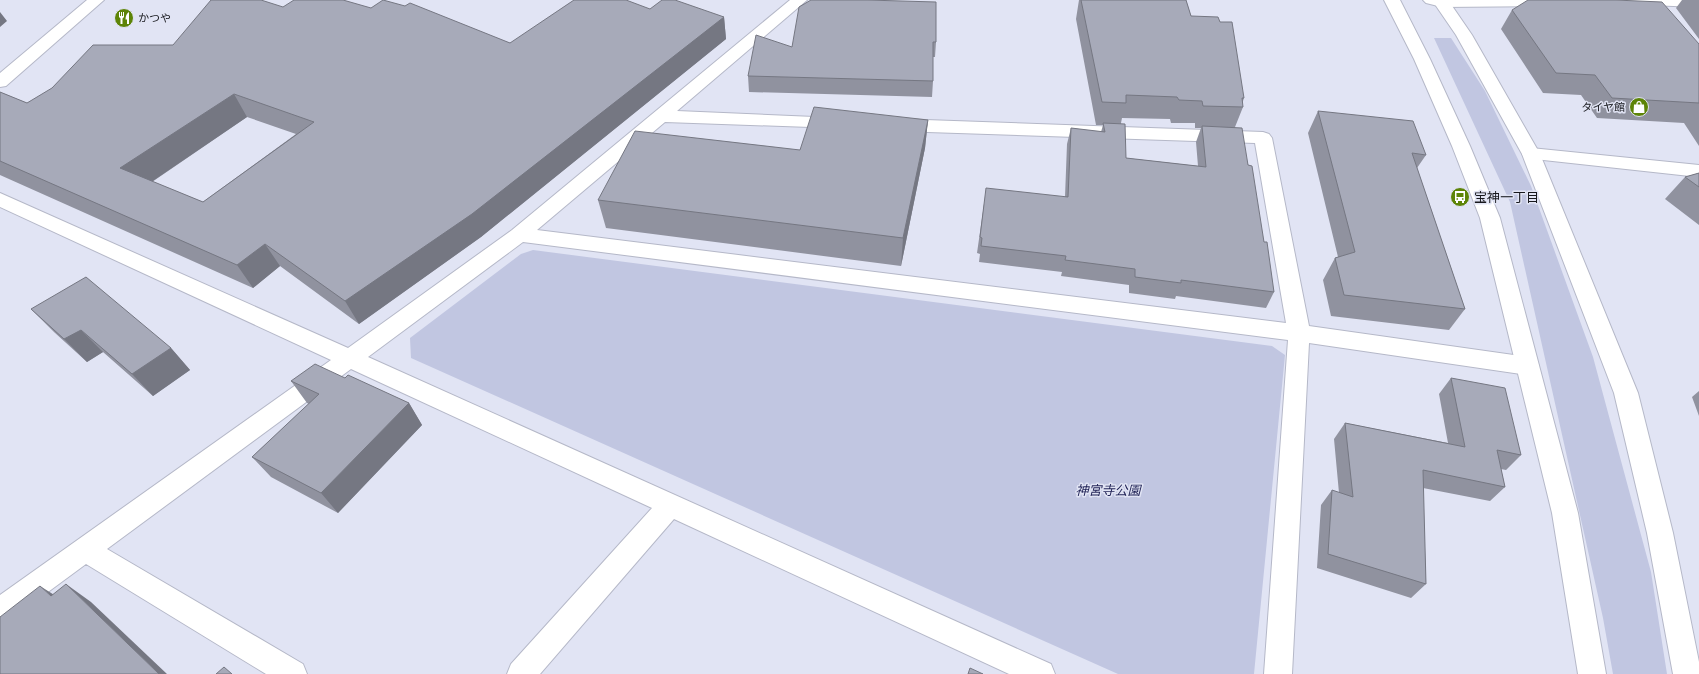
<svg xmlns="http://www.w3.org/2000/svg" width="1699" height="674" font-family="'Zilla Slab','Noto Sans JP',serif">
	<style>
		.green { fill: #c1c6e1 }
		.lines { fill: none; stroke-linecap: round; stroke-linejoin: round }
		.street-casing { stroke: #b5b8c8; stroke-width: 2 }
		.secondary-casing { stroke: #b5b8c8; stroke-width: 2 }
		.street { fill: #fff; fill-rule: evenodd }
		.secondary { fill: #fff; fill-rule: evenodd }
		.wall { fill: #90929f; fill-rule: evenodd }
		.shaded-wall { fill: #757782 }
		.building { fill: #a7aab9; stroke: #757782; fill-rule: evenodd }
		.labels { text-anchor: middle; dominant-baseline: central; stroke-width: 3; stroke-linejoin: round; paint-order: stroke }
		.far-poi-label { font-size: 11px; fill: #17181d; stroke: #e1e4f4; text-anchor: start }
		.poi-label { font-size: 13px; fill: #17181d; stroke: #e1e4f4; text-anchor: start }
		.park-label { font-size: 13px; font-style: italic; fill: #232558; stroke: #e1e4f4 }
	</style>
	<rect width="100%" height="100%" fill="#e1e4f4"/>
	<path class="green" d="M 1434,38 L 1451,38 L 1485,91 L 1531,186 L 1593,357 L 1651,572 L 1667,674 L 1613,674 L 1603,618 L 1510,202 Z
		M 533,250 L 1272,346 L 1285,355 L 1254,674 L 1118,674 L 411,358 L 410,338 L 521,254 Z"/>
	<g class="lines">
		<g class="street-casing">
			<path id="street" d="M 87,0 L 104,0 L 6,86 L 0,87 L 0,73 Z
				M 790,0 L 807,0 L 677,111 L 838,118 L 844,119 L 847,123 L 844,127 L 838,128 L 665,122 L 537,230 L 1286,323 L 1255,143 L 897,131 L 891,129 L 888,125 L 891,121 L 897,119 L 1263,132 L 1269,134 L 1272,138 L 1309,326 L 1528,357 L 1536,360 L 1539,366 L 1536,372 L 1528,375 L 1309,343 L 1292,674 L 1264,674 L 1288,340 L 523,242 L 368,357 L 1051,664 L 1055,674 L 1009,674 L 674,519 L 540,674 L 507,674 L 511,664 L 652,508 L 351,369 L 107,549 L 303,664 L 307,674 L 266,674 L 86,564 L 10,620 L 0,624 L 0,595 L 331,360 L 0,207 L 0,193 L 348,348 L 512,230 Z
				M 1423,0 L 1563,0 L 1564,1 L 1561,4 L 1556,6 L 1442,7 L 1426,3 Z
				M 1585,0 L 1699,0 L 1699,7 L 1648,5 L 1592,6 L 1587,4 Z
				M 1531,148 L 1699,165 L 1699,177 L 1525,158 L 1522,154 L 1525,150 Z"/>
		</g>
		<g class="secondary-casing">
			<path id="secondary" d="M 1384,0 L 1400,0 L 1430,59 L 1470,146 L 1500,218 L 1578,513 L 1606,674 L 1578,674 L 1552,513 L 1480,218 L 1452,146 L 1414,59 Z
				M 1432,0 L 1448,0 L 1472,35 L 1540,154 L 1638,393 L 1673,533 L 1699,662 L 1699,674 L 1673,674 L 1647,533 L 1614,393 L 1522,154 L 1456,35 Z"/>
		</g>
		<use href="#street" class="street"/>
		<use href="#secondary" class="secondary"/>
	</g>
	<path class="wall" d="M 1079,0 L 1186,0 L 1191,16 L 1244,98 L 1242,104 L 1243,107 L 1235,127 L 1248,165 L 1274,292 L 1266,308 L 1176,296 L 1175,299 L 1129,293 L 1129,285 L 1061,276 L 1062,272 L 979,262 L 980,254 L 977,253 L 984,204 L 1065,197 L 1067,144 L 1071,128 L 1101,132 L 1103,125 L 1096,125 L 1076,19 ZM 1122,118 L 1170,119 L 1171,123 L 1195,123 L 1195,128 L 1201,128 L 1196,142 L 1198,166 L 1126,158 L 1121,123 Z
		M 1682,0 L 1699,0 L 1699,39 L 1676,8 Z
		M 405,6 L 510,43 L 650,9 L 724,17 L 726,39 L 481,237 L 359,324 L 280,266 L 253,288 L 0,175 L 0,92 L 27,103 L 173,45 L 283,7 L 371,8 ZM 247,117 L 296,134 L 203,202 L 152,182 Z
		M 1512,10 L 1699,44 L 1699,146 L 1684,123 L 1597,118 L 1581,95 L 1543,93 L 1501,29 Z
		M 936,42 L 935,57 L 933,57 L 933,81 L 932,97 L 749,92 L 748,76 L 792,47 Z
		M 1318,111 L 1426,155 L 1417,168 L 1465,309 L 1449,330 L 1331,316 L 1323,280 L 1335,258 L 1338,257 L 1308,133 Z
		M 928,120 L 925,148 L 901,266 L 606,228 L 598,200 L 800,150 Z
		M 1699,173 L 1699,225 L 1665,199 L 1685,177 Z
		M 31,309 L 171,348 L 190,370 L 153,396 L 103,352 L 87,362 L 54,332 Z
		M 345,378 L 409,403 L 422,425 L 338,513 L 271,477 L 252,457 L 309,404 L 307,403 L 291,381 Z
		M 1451,378 L 1521,455 L 1506,470 L 1501,469 L 1505,487 L 1490,501 L 1423,488 L 1426,584 L 1411,598 L 1317,568 L 1321,505 L 1332,490 L 1339,493 L 1334,439 L 1345,423 L 1448,443 L 1439,394 Z
		M 1699,391 L 1699,416 L 1692,397 Z"/>
	<path class="shaded-wall" d="M 0,12 L 7,21 L 0,27 Z
		M 724,17 L 726,39 L 481,237 L 359,324 L 345,301 Z
		M 234,94 L 247,117 L 138,191 L 120,168 Z
		M 928,120 L 925,148 L 901,266 L 903,238 Z
		M 265,244 L 280,266 L 253,288 L 237,265 Z
		M 81,330 L 103,352 L 87,362 L 64,339 Z
		M 171,348 L 190,370 L 153,396 L 132,374 Z
		M 409,403 L 422,425 L 338,513 L 321,493 Z
		M 66,584 L 91,602 L 167,674 L 159,674 Z
		M 40,586 L 67,603 L 51,596 Z"/>
	<path class="building" d="M 211,0 L 261,0 L 283,7 L 294,0 L 343,0 L 371,8 L 383,0 L 405,6 L 410,3 L 510,43 L 574,0 L 626,0 L 650,9 L 662,0 L 675,0 L 724,17 L 472,214 L 345,301 L 265,244 L 237,265 L 0,161 L 0,92 L 27,103 L 52,88 L 93,45 L 173,45 ZM 234,94 L 314,122 L 203,202 L 120,168 Z
		M 811,0 L 867,0 L 936,2 L 936,42 L 933,42 L 933,81 L 748,76 L 756,35 L 792,47 L 799,7 Z
		M 1081,0 L 1186,0 L 1191,16 L 1218,17 L 1220,22 L 1232,22 L 1244,98 L 1242,98 L 1243,107 L 1203,106 L 1202,101 L 1179,100 L 1177,97 L 1126,95 L 1126,103 L 1102,102 Z
		M 1528,0 L 1615,0 L 1662,2 L 1699,44 L 1699,103 L 1612,98 L 1595,75 L 1556,73 L 1512,10 Z
		M 814,107 L 928,120 L 903,238 L 598,200 L 635,131 L 800,150 Z
		M 1318,111 L 1413,121 L 1426,155 L 1412,153 L 1465,309 L 1344,295 L 1335,258 L 1355,252 Z
		M 1103,123 L 1125,124 L 1126,158 L 1206,167 L 1202,126 L 1242,128 L 1248,165 L 1252,166 L 1264,242 L 1267,242 L 1274,292 L 1181,280 L 1181,283 L 1135,277 L 1135,269 L 1065,260 L 1066,256 L 981,246 L 982,238 L 980,237 L 986,188 L 1068,197 L 1071,128 L 1105,132 Z
		M 1699,173 L 1699,187 L 1685,177 Z
		M 86,277 L 171,348 L 132,374 L 81,330 L 64,339 L 31,309 Z
		M 315,364 L 345,378 L 348,375 L 409,403 L 321,493 L 252,457 L 319,394 L 291,381 Z
		M 1451,378 L 1505,388 L 1521,455 L 1497,450 L 1505,487 L 1423,470 L 1426,584 L 1328,554 L 1332,490 L 1353,497 L 1345,423 L 1465,447 Z
		M 66,584 L 159,674 L 0,674 L 0,617 L 40,586 L 51,596 Z
		M 224,667 L 232,674 L 216,674 Z
		M 970,668 L 983,674 L 968,674 Z"/>
	<defs>
		<g id="restaurant-disc" transform="scale(1)"><circle r="9.5" fill="#5d8407" stroke="#e1e4f4"/><path d="M-5-6h1v4h1v-4h1v4h1v-4h1v5L-1.5 .5V6h-2V.5L-5-1ZM5-6V6H3V1.5H1.5Q1.5-4 5-6Z" fill="#fff"/></g>
		<g id="shop-disc" transform="scale(1)"><circle r="9.5" fill="#5d8407" stroke="#e1e4f4"/><path d="M-5-2.5h2.3a2.7 3.5 0 0 1 5.4 0H5L5.5 6h-11ZM-1.5-2.5h3a1.5 2.3 0 0 0-3 0Z" fill="#fff"/></g>
		<g id="bus-disc" transform="scale(1)"><circle r="9.5" fill="#5d8407" stroke="#e1e4f4"/><path d="M-5-6H5V4H4V6H2V4H-2V6H-4V4H-5ZM-3.5-4V0h7V-4ZM-3.5 1.2v1.5H-2V1.2ZM2 1.2v1.5H3.5V1.2Z" fill="#fff"/></g>
	</defs>
	<g fill-rule="evenodd">
		<use href="#restaurant-disc" x="124" y="18"/>
		<use href="#shop-disc" x="1639" y="107"/>
		<use href="#bus-disc" x="1460" y="197"/>
	</g>
	<g class="labels">
		<g class="far-poi-label">
			<text x="138" y="18">かつや</text>
			<text x="1625" y="107" text-anchor="end">タイヤ館</text>
		</g>
		<g class="poi-label">
			<text x="1474" y="197">宝神一丁目</text>
		</g>
		<g class="park-label">
			<text x="1108" y="490">神宮寺公園</text>
		</g>
	</g>
</svg>
